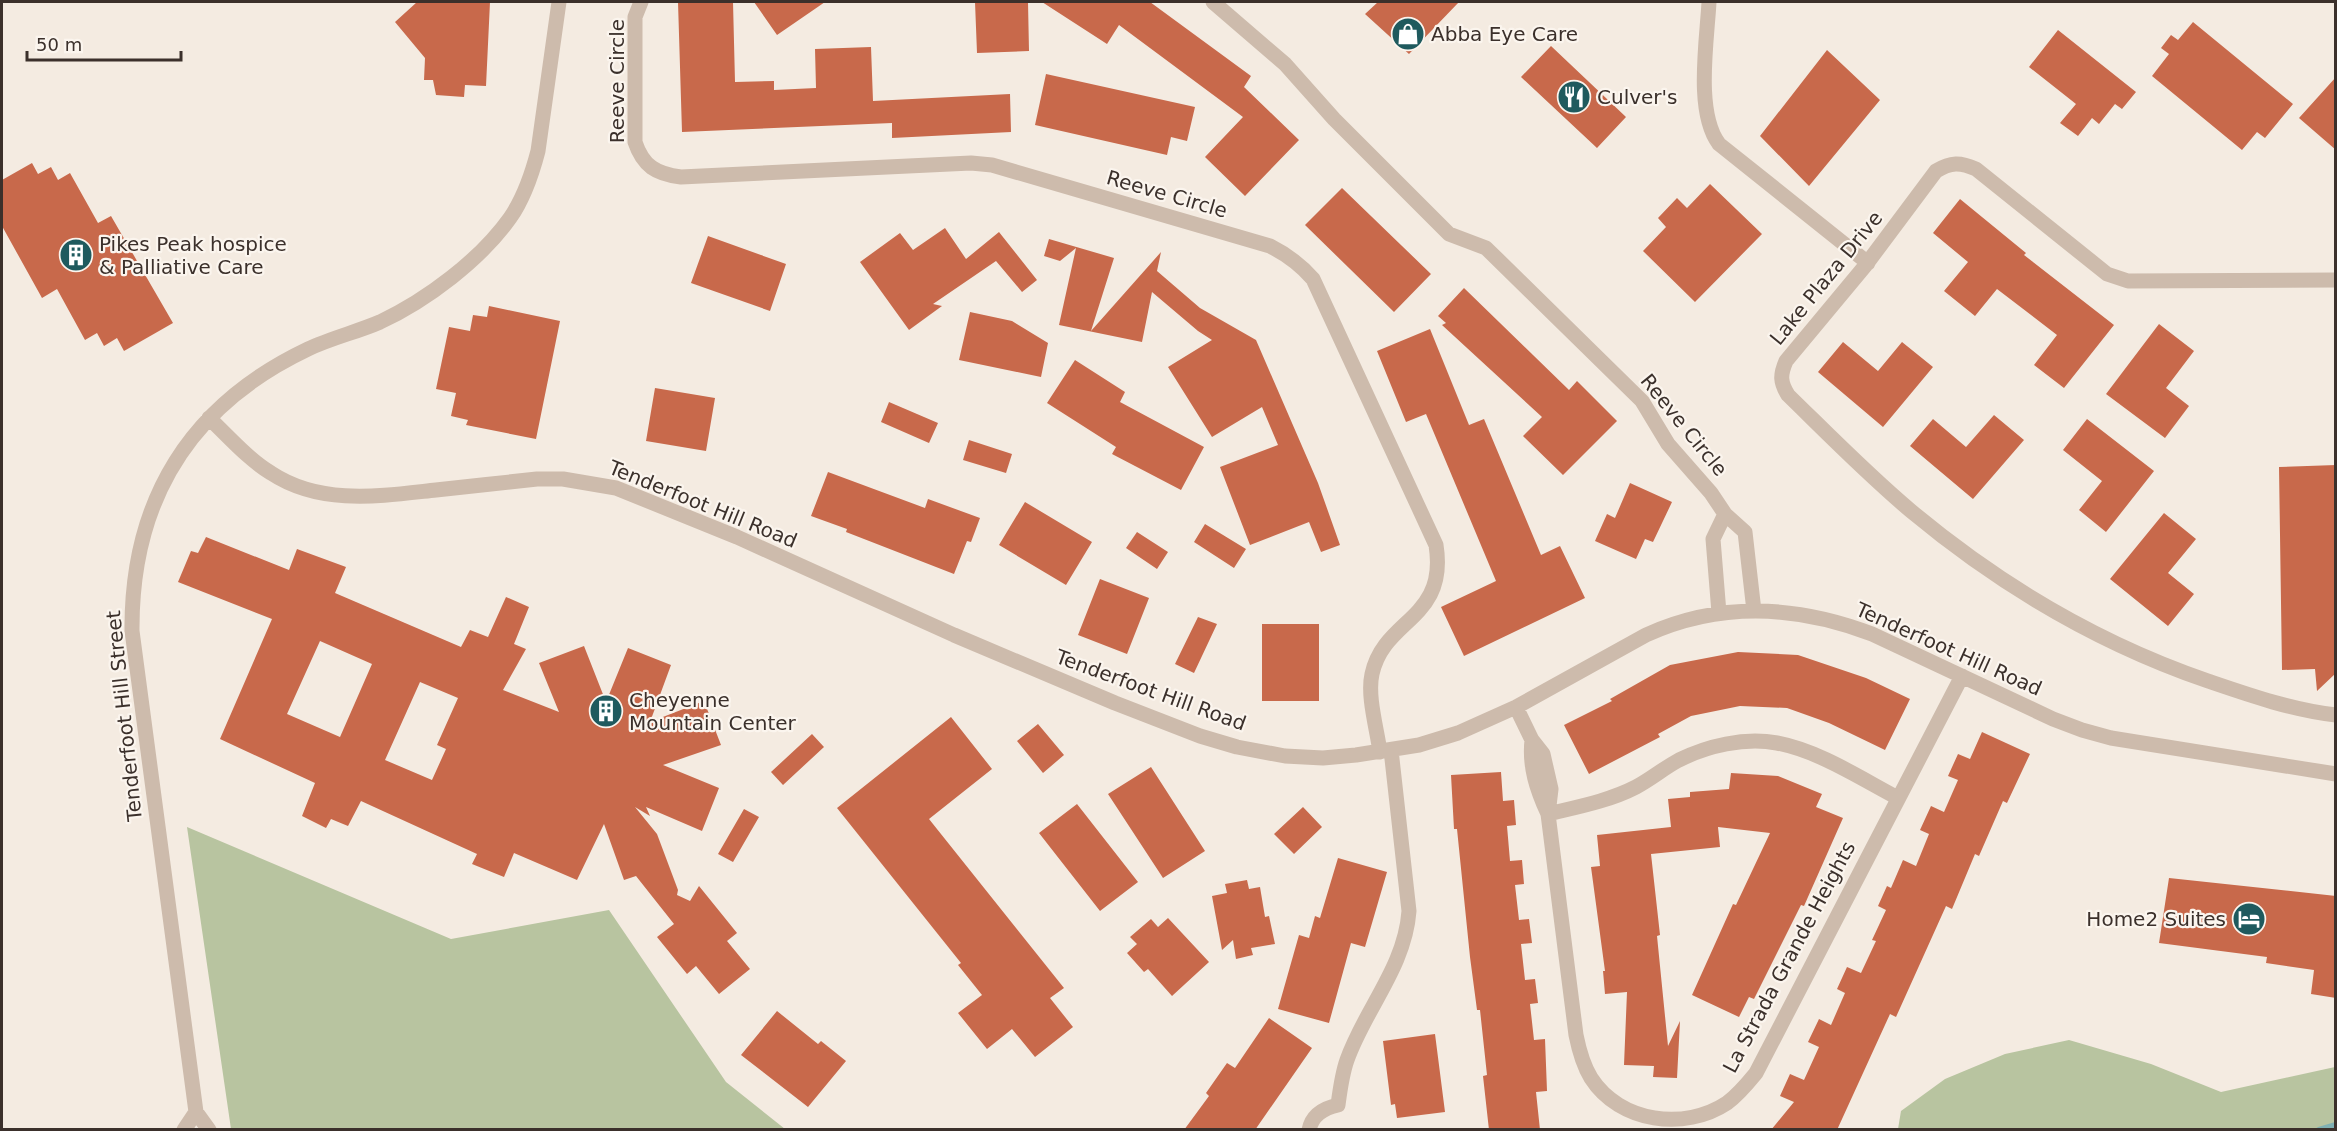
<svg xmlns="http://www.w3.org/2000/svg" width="2337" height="1131" font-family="'DejaVu Sans',sans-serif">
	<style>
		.green { fill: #b8c4a0 }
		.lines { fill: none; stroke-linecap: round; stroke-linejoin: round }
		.stream { stroke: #7fb0b2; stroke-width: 6 }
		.building { fill: #c8694b; fill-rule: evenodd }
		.street { stroke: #cdbbac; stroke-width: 15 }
		.labels { text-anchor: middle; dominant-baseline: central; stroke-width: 4.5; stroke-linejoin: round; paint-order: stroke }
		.poi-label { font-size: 20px; fill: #3b302b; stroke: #fbf5ee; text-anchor: start }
		.street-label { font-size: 20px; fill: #3b302b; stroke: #fbf5ee }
	</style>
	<rect width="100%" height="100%" fill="#f4ebe1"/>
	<path class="green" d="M 187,827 L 451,939 L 609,910 L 726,1082 L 785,1129 L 231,1129 Z
		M 2069,1040 L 2151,1064 L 2221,1092 L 2335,1067 L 2335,1129 L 1898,1129 L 1901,1111 L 1945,1079 L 2005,1054 Z"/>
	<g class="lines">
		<path class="stream" d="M 2319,1130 L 2336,1125"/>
	</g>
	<path class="building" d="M 417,2 L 490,2 L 486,86 L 465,85 L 464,97 L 436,95 L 433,80 L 424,80 L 425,58 L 395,22 Z
		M 678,2 L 733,2 L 735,82 L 774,81 L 774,90 L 816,88 L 815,49 L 871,47 L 873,101 L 1010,94 L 1011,132 L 892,138 L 892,123 L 682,132 Z
		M 754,2 L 825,2 L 777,35 Z
		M 975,2 L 1028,2 L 1029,51 L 977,53 Z
		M 1042,2 L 1150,2 L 1251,76 L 1244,87 L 1299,140 L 1245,196 L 1205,157 L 1243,117 L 1119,25 L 1107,44 Z
		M 1378,2 L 1459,2 L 1409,54 L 1365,14 Z
		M 2193,22 L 2293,104 L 2265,138 L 2257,132 L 2242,150 L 2152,76 L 2169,54 L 2161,48 L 2171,35 L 2178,40 Z
		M 2058,30 L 2136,92 L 2122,109 L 2115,104 L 2099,124 L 2092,118 L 2078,136 L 2060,123 L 2076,104 L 2029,67 Z
		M 1551,46 L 1626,117 L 1597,148 L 1521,77 Z
		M 1827,50 L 1880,100 L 1809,186 L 1760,136 Z
		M 1046,74 L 1195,107 L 1187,141 L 1171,137 L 1167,155 L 1035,125 Z
		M 2336,77 L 2336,150 L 2299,118 Z
		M 32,163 L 38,174 L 51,167 L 58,180 L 70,173 L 98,223 L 111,216 L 173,323 L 124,351 L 117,338 L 104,346 L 97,333 L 85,340 L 57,289 L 42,298 L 2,226 L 2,180 Z
		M 1710,184 L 1762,234 L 1695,302 L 1643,251 L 1666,227 L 1658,218 L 1677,198 L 1687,208 Z
		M 1342,188 L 1431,274 L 1394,312 L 1305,225 Z
		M 1960,199 L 2026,253 L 2024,255 L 2114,325 L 2064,388 L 2034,365 L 2057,335 L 1997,289 L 1975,316 L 1944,291 L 1968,262 L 1933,233 Z
		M 945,228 L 966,259 L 999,232 L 1037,280 L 1022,292 L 996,261 L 933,304 L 942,306 L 909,330 L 860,262 L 900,233 L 913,250 Z
		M 708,236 L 786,264 L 770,311 L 691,283 Z
		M 1049,239 L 1114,258 L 1091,331 L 1161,252 L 1157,271 L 1200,308 L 1256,340 L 1318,483 L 1340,545 L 1321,552 L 1309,522 L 1250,545 L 1220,467 L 1278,445 L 1262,407 L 1212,437 L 1168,367 L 1212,340 L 1198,331 L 1152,292 L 1142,342 L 1059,325 L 1076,248 L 1060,261 L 1044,256 Z
		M 1464,288 L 1569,390 L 1577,381 L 1617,421 L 1563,475 L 1523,436 L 1542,417 L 1442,325 L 1446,323 L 1438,316 Z
		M 489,306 L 560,321 L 536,439 L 466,425 L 468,420 L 451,416 L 456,393 L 436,389 L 449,327 L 470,331 L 473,315 L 487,317 Z
		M 970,312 L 1012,321 L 1048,343 L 1041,377 L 959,360 Z
		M 2159,324 L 2194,351 L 2166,388 L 2189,406 L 2165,438 L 2106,394 Z
		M 1430,329 L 1469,425 L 1484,419 L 1541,555 L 1560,546 L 1585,598 L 1464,656 L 1441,607 L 1496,581 L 1426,414 L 1406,422 L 1377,351 Z
		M 1843,342 L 1878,371 L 1902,342 L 1933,367 L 1883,427 L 1818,372 Z
		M 1075,360 L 1125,392 L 1120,402 L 1204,447 L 1181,490 L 1112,454 L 1116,447 L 1047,403 Z
		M 655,388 L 715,398 L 706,451 L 646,441 Z
		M 889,402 L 938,423 L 929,443 L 881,422 Z
		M 1994,415 L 2024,440 L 1973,499 L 1910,446 L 1933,419 L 1966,447 Z
		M 2087,419 L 2154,471 L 2106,532 L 2079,510 L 2102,481 L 2063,450 Z
		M 969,440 L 1012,454 L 1006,473 L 963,460 Z
		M 2336,465 L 2336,673 L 2317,691 L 2315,669 L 2282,670 L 2279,467 Z
		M 828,472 L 925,508 L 928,499 L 980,518 L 971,542 L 967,541 L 954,574 L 846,532 L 847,529 L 811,516 Z
		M 1630,483 L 1672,502 L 1653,542 L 1645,539 L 1636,559 L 1595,541 L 1607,514 L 1615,518 Z
		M 1025,502 L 1092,542 L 1066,585 L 999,545 Z
		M 2164,513 L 2196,539 L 2168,573 L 2194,594 L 2168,626 L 2110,579 Z
		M 1205,524 L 1246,549 L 1234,568 L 1194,542 Z
		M 1137,532 L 1168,552 L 1157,569 L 1126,548 Z
		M 206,537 L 289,570 L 297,549 L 346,567 L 335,593 L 461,647 L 470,630 L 488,637 L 506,597 L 529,607 L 514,644 L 526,649 L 503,690 L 559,712 L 539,663 L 584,646 L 606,702 L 628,648 L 671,665 L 650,722 L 704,701 L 721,745 L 663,765 L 719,788 L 702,831 L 646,807 L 650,816 L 635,807 L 657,834 L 678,890 L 677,895 L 690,901 L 699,886 L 737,933 L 727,941 L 750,969 L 719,994 L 696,966 L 687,974 L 657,937 L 674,924 L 636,876 L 624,880 L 604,824 L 577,880 L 514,853 L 504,877 L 472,864 L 477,854 L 361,801 L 348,826 L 331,819 L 326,828 L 302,816 L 315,783 L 220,739 L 272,619 L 178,582 L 191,551 L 198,553 ZM 320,641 L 372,664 L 340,737 L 287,714 ZM 420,682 L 458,698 L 437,745 L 446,749 L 432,780 L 385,760 Z
		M 1100,579 L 1149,598 L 1127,654 L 1078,635 Z
		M 1198,617 L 1217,624 L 1194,673 L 1175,664 Z
		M 1262,624 L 1319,624 L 1319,701 L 1262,701 Z
		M 1738,652 L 1798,655 L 1866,678 L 1910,699 L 1885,750 L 1829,723 L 1787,708 L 1740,706 L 1691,716 L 1658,734 L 1660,737 L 1589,774 L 1564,725 L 1612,701 L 1610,699 L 1670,665 Z
		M 951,717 L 992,769 L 929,819 L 1064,988 L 1050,998 L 1073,1027 L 1035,1057 L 1012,1029 L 987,1049 L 958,1013 L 982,995 L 958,965 L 961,963 L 837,808 Z
		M 1038,724 L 1064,755 L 1043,773 L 1017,741 Z
		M 1982,732 L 2030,754 L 2007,803 L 2003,801 L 1979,856 L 1975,854 L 1952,909 L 1946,906 L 1896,1017 L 1890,1014 L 1837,1130 L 1771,1130 L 1794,1102 L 1780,1096 L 1790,1074 L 1804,1080 L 1819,1047 L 1808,1042 L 1819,1019 L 1831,1025 L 1845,993 L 1837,989 L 1847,967 L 1861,973 L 1876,941 L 1872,940 L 1886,910 L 1878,906 L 1887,886 L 1891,888 L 1903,860 L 1916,866 L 1929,834 L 1920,830 L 1931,806 L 1944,812 L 1958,780 L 1948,776 L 1958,754 L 1970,759 Z
		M 812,734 L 824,747 L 783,785 L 771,772 Z
		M 1151,767 L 1205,851 L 1163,878 L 1108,794 Z
		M 1501,772 L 1503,801 L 1514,800 L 1516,825 L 1507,826 L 1510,861 L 1522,860 L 1524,884 L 1515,885 L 1519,920 L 1529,919 L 1532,943 L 1521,944 L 1525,980 L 1535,979 L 1538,1003 L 1530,1004 L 1534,1040 L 1545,1039 L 1547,1091 L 1536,1092 L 1540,1130 L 1489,1130 L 1483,1076 L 1487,1075 L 1480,1010 L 1477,1010 L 1470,957 L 1457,829 L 1454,829 L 1451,775 Z
		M 1731,773 L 1778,776 L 1822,794 L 1816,807 L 1843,818 L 1804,906 L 1801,905 L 1754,999 L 1749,997 L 1739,1017 L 1692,995 L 1733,904 L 1736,905 L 1770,833 L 1718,827 L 1720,847 L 1651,854 L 1660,935 L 1657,936 L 1668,1046 L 1680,1021 L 1677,1078 L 1653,1077 L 1654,1066 L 1624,1065 L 1627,992 L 1605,994 L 1603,971 L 1605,971 L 1591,867 L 1600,866 L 1597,835 L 1671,827 L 1668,799 L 1690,797 L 1690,792 L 1729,789 Z
		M 1077,804 L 1138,882 L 1100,911 L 1039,833 Z
		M 1303,807 L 1322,827 L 1294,854 L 1274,834 Z
		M 744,809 L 759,817 L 733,862 L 718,854 Z
		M 1338,858 L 1387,872 L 1365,947 L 1351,943 L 1329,1023 L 1278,1009 L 1299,935 L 1309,938 L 1315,916 L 1320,918 Z
		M 2169,878 L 2336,896 L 2336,998 L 2311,994 L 2314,970 L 2266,963 L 2267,957 L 2159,943 Z
		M 1247,880 L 1249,889 L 1260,887 L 1265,917 L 1269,916 L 1275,944 L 1251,948 L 1253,955 L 1236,959 L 1233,940 L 1222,950 L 1212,896 L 1227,893 L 1225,884 Z
		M 1168,918 L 1209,962 L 1172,996 L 1148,969 L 1144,972 L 1127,953 L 1137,944 L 1130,937 L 1151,919 L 1158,927 Z
		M 777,1011 L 818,1044 L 821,1041 L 846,1061 L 808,1107 L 741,1055 Z
		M 1269,1018 L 1312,1048 L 1255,1130 L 1184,1130 L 1209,1096 L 1206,1093 L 1227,1063 L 1235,1068 Z
		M 1435,1034 L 1445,1112 L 1397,1118 L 1395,1104 L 1391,1105 L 1383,1041 Z"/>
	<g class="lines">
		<path class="street" d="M 641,2 L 635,17 L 635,142 C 643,166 656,174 681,177 L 971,163 L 992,165 L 1270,246 C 1288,255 1300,264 1313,279 L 1436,545 C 1448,620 1384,618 1372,674 C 1367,696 1377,729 1380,752
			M 1213,2 L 1285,64 L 1334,119 L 1449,234 L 1486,248 L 1642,401 L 1668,444 L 1711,493 L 1725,514 L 1745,532 L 1754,611
			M 1709,2 C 1707,41 1695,112 1719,144 L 1868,263
			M 2336,280 L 2128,281 L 2107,274 L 1976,169 C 1960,162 1951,162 1936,171 L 1865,266 L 1786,361 C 1780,375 1780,382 1788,395 C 1828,434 1868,475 1911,511 C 2001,586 2097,643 2208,681 C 2249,695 2292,710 2336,715
			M 209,418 C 229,437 248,459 271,473 C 321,506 381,496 436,490 C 470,486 503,483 537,479 L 563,479 L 616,488 L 737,537 L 954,635 L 1115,703 L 1200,736 L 1237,747 L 1285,756 L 1323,758 L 1356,755 L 1419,745 L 1458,733 L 1516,707 L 1646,635 C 1721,601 1796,605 1872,634 L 2053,719 L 2082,730 L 2111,738 L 2336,774
			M 1719,613 L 1713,539 L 1725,514
			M 1516,707 L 1532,740 L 1543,754 L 1551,789 L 1548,814 L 1576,1035 C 1579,1050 1583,1065 1591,1078 C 1620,1123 1685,1131 1727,1103 C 1739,1094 1747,1084 1756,1073 L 1962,676
			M 1532,740 C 1529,767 1537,790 1548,814
			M 1548,814 C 1577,807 1609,801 1636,787 C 1651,779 1664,768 1679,760 C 1707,746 1744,737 1777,743 C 1819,751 1860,778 1898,798
			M 184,1130 L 196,1112
			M 209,1130 L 196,1112 L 132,631 C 131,500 190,405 308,349 C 331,338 357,332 380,322 C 427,300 480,260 510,218 C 524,198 532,174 538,151 L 559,2
			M 1309,1130 C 1312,1115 1324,1108 1338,1105 C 1340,1090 1342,1074 1347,1060 C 1365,1009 1405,967 1409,911 L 1391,750"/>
	</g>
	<defs>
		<g id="shop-disc" transform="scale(1.725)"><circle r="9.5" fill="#1f5a5e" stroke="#fbf5ee"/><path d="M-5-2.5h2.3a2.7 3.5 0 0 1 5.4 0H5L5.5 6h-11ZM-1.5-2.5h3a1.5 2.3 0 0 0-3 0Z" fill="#fff"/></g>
		<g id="restaurant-disc" transform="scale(1.725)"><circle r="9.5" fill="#1f5a5e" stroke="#fbf5ee"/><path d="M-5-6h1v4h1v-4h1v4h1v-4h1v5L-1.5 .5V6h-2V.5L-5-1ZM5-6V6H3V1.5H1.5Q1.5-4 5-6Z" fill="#fff"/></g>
		<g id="building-disc" transform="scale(1.725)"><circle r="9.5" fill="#1f5a5e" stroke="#fbf5ee"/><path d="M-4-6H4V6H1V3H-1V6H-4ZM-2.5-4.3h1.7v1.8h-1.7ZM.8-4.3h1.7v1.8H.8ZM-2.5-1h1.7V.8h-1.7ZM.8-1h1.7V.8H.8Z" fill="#fff"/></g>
		<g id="hotel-disc" transform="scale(1.725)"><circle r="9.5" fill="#1f5a5e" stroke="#fbf5ee"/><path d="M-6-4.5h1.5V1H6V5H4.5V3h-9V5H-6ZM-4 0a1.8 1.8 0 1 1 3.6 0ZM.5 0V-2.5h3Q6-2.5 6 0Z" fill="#fff"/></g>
	</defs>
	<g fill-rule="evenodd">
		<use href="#shop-disc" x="1408" y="34"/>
		<use href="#restaurant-disc" x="1574" y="97"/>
		<use href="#building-disc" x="76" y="255"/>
		<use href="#building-disc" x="606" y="711"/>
		<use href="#hotel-disc" x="2249" y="919"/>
	</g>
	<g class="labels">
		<g class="poi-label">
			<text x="1431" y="34">Abba Eye Care</text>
			<text x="1597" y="97">Culver's</text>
			<text x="99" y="244">Pikes Peak hospice<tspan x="99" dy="23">&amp; Palliative Care</tspan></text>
			<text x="629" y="700">Cheyenne<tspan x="629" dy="23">Mountain Center</tspan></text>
			<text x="2226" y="919" text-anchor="end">Home2 Suites</text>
		</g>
		<g class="street-label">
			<text transform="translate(617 81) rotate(-90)">Reeve Circle</text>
			<text transform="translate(1167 194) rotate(16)">Reeve Circle</text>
			<text transform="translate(1826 278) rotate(-51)">Lake Plaza Drive</text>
			<text transform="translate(1684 425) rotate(51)">Reeve Circle</text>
			<text transform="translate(703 504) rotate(22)">Tenderfoot Hill Road</text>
			<text transform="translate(1949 649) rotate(24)">Tenderfoot Hill Road</text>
			<text transform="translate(1151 690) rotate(20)">Tenderfoot Hill Road</text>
			<text transform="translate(124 716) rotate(-96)">Tenderfoot Hill Street</text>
			<text transform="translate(1789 957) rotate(-62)">La Strada Grande Heights</text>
		</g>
	</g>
	<rect width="2337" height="1131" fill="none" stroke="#3b302b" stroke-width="6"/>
	<path d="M27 51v9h154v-9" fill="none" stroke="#3b302b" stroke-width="3"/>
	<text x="36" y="51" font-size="18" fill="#3b302b" stroke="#fbf5ee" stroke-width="4.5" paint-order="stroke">50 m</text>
</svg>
